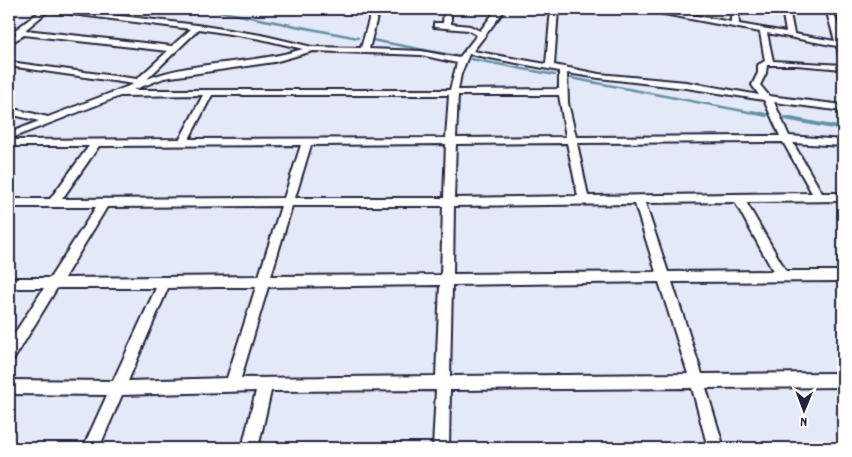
<svg xmlns="http://www.w3.org/2000/svg" width="852" height="457" font-family="Dekko,sans-serif">
	<style>
		.lines { fill: none; stroke-linecap: round; stroke-linejoin: round }
		.stream-far1 { stroke: #6493a6; stroke-width: 2.5 }
		.stream { stroke: #6493a6; stroke-width: 4 }
		.minor-casing { stroke: #22223b; stroke-width: 4 }
		.minor { fill: #fff; fill-rule: evenodd }
	</style>
	<rect width="100%" height="100%" fill="#e4e9f8"/>
	<filter id="ink" filterUnits="userSpaceOnUse"><feTurbulence type="fractalNoise" baseFrequency=".02" numOctaves="2"/><feDisplacementMap in="SourceGraphic" scale="10" xChannelSelector="R" yChannelSelector="G"/><feConvolveMatrix kernelMatrix="1 2 1 2 8 2 1 2 1" color-interpolation-filters="sRGB"/></filter>
	<g filter="url(#ink)">
		<g class="lines">
			<path class="stream-far1" d="M 207,9 L 358,38
				M 372,40 L 456,56
				M 471,59 L 555,75
				M 571,78 L 759,114"/>
			<path class="stream" d="M 752,112 L 766,115
				M 785,118 L 843,129"/>
			<g class="minor-casing">
				<path id="minor" d="M 43,9 L 62,9 L 197,25 L 261,35 L 312,47 L 361,48 L 372,9 L 379,9 L 369,49 L 421,51 L 459,58 L 477,35 L 468,30 L 434,27 L 434,23 L 443,23 L 444,9 L 451,10 L 451,24 L 470,26 L 480,31 L 496,10 L 499,10 L 503,12 L 473,51 L 546,64 L 551,9 L 558,9 L 554,65 L 599,74 L 686,82 L 759,95 L 752,85 L 758,73 L 758,65 L 765,61 L 760,32 L 648,11 L 645,9 L 658,9 L 731,22 L 731,9 L 738,9 L 739,24 L 786,32 L 782,9 L 789,9 L 794,34 L 835,41 L 826,9 L 833,9 L 843,42 L 843,57 L 839,55 L 837,46 L 767,33 L 773,61 L 843,65 L 843,69 L 796,65 L 767,65 L 766,73 L 760,85 L 769,96 L 843,105 L 843,111 L 774,102 L 789,136 L 843,140 L 843,146 L 793,143 L 822,193 L 843,193 L 843,201 L 746,202 L 786,271 L 843,271 L 843,281 L 672,282 L 702,374 L 843,373 L 843,387 L 706,388 L 724,448 L 708,448 L 692,388 L 450,390 L 449,448 L 433,448 L 436,390 L 271,391 L 258,448 L 242,448 L 256,391 L 122,395 L 99,448 L 83,448 L 107,395 L 9,394 L 9,380 L 113,381 L 156,288 L 57,288 L 14,359 L 9,360 L 9,342 L 44,288 L 9,288 L 9,278 L 50,278 L 96,207 L 9,207 L 9,199 L 50,199 L 89,146 L 9,146 L 9,140 L 180,139 L 203,95 L 120,96 L 9,139 L 9,133 L 39,121 L 9,114 L 9,108 L 48,117 L 134,84 L 9,66 L 9,62 L 137,79 L 168,51 L 24,35 L 9,44 L 9,39 L 16,34 L 15,30 ZM 48,11 L 191,29 L 172,46 L 25,30 ZM 199,29 L 261,39 L 303,49 C 252,65 197,60 147,79 ZM 313,51 L 421,55 L 457,63 L 450,90 L 133,90 L 164,78 L 274,62 ZM 469,54 L 559,71 L 559,89 L 458,90 L 461,74 ZM 567,73 L 599,78 L 686,88 L 764,100 L 780,136 L 576,137 L 568,103 ZM 212,95 L 449,95 L 446,138 L 189,139 ZM 458,95 L 559,95 L 566,137 L 456,138 ZM 783,142 L 812,193 L 588,196 L 577,143 ZM 567,143 L 578,196 L 454,198 L 456,144 ZM 446,144 L 444,198 L 295,198 L 311,145 ZM 301,145 L 284,198 L 62,199 L 99,146 ZM 735,202 L 773,271 L 668,272 L 645,203 ZM 635,204 L 656,272 L 453,274 L 454,206 ZM 281,206 L 259,276 L 64,278 L 107,207 ZM 292,206 L 443,206 L 441,275 L 271,276 ZM 659,282 L 688,374 L 450,376 L 452,285 ZM 440,285 L 436,376 L 241,378 L 268,287 ZM 217,287 L 256,287 L 227,378 L 128,381 L 168,288 Z"/>
			</g>
			<use href="#minor" class="minor"/>
		</g>
	</g>
	<rect width="852" height="457" fill="none" stroke="#fff" stroke-width="30"/>
	<rect x="15" y="15" width="822" height="427" fill="none" stroke="#22223b" stroke-width="2" filter="url(#ink)"/>
	<g transform="translate(804 410) rotate(181)" stroke="#ffffff" stroke-width="4" paint-order="stroke">
	<path d="M0-4L9 19L0 12L-9 19Z" fill="#22223b"/>
	<text y="-8" font-size="14" font-weight="bold" text-anchor="middle" fill="#22223b">N</text>
	</g>
</svg>
